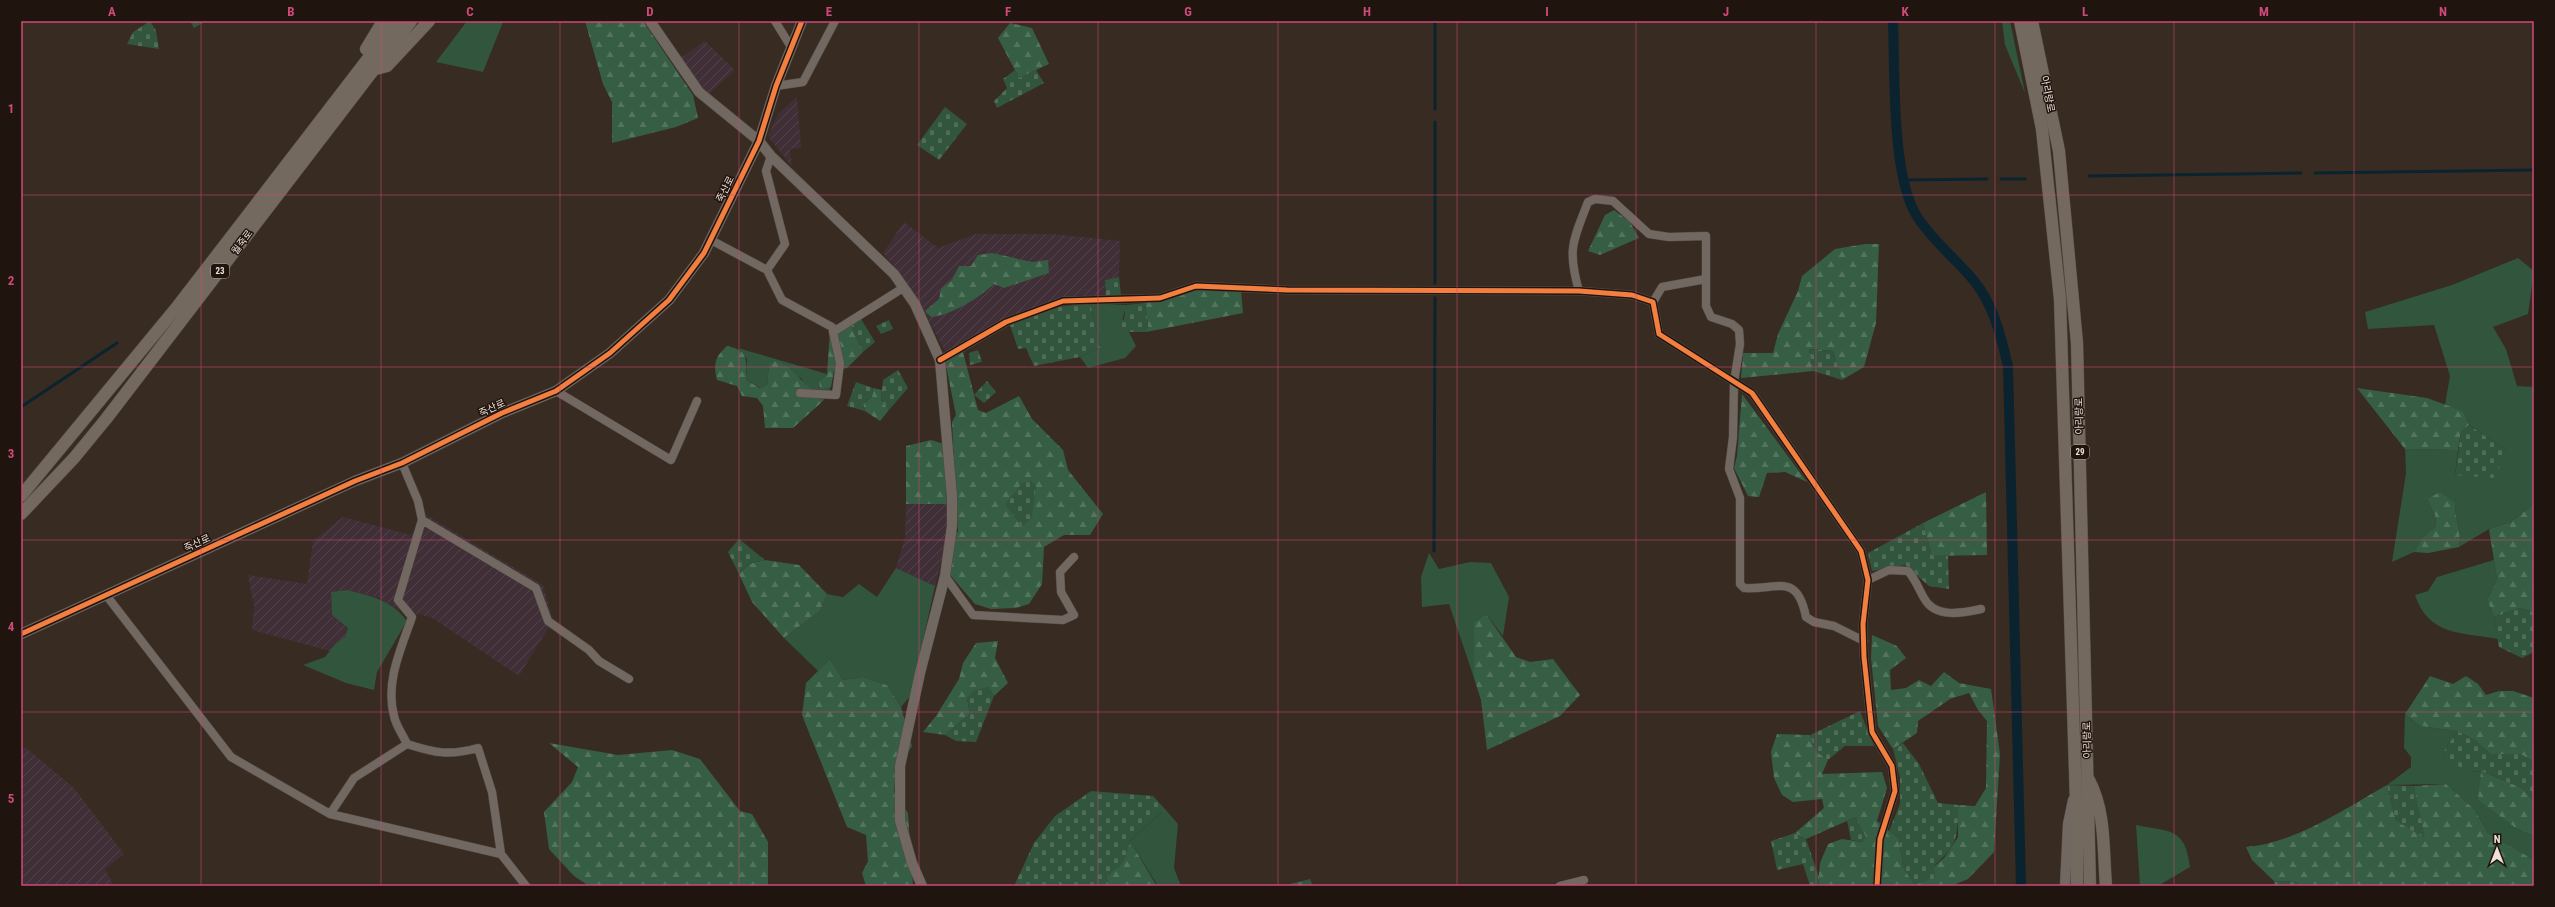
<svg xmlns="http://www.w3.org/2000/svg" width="2555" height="907" font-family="'Roboto Condensed','Noto Sans KR',sans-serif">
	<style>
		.industrial { fill: url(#industrial-furrows) }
		.green { fill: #31553d }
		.forest { fill: url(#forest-firs) }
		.cemetery { fill: url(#cemetery-stones) }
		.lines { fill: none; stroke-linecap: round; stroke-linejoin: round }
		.stream { stroke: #0a232f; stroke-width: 3 }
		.canal { stroke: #0a232f; stroke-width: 10 }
		.minor-casing { stroke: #544942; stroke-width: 9 }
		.tertiary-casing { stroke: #544942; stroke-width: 11 }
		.primary-casing { stroke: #544942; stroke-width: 13 }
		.minor { stroke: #726862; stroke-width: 8 }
		.tertiary { stroke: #726862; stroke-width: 10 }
		.primary { stroke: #74695e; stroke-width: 12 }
		.cycleway-casing { stroke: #1f140e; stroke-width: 8 }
		.cycleway { stroke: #f27e40; stroke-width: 5 }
		.grid { fill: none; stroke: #ce4a7a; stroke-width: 1; stroke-opacity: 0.55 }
		.labels { text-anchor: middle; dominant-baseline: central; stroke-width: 3; stroke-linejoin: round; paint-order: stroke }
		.shield { fill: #1f140e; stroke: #b1a39b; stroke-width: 1 }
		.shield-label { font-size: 9px; font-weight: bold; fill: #f0e0d7 }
		.street-label { font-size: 10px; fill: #f0e0d7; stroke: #1f140e }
		.neatline { fill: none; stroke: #ce4a7a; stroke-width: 1.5 }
		.grid-label { font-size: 13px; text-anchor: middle; font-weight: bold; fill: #ce4a7a }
	</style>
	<defs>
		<pattern id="industrial-furrows" width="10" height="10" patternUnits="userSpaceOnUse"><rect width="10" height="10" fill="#412f38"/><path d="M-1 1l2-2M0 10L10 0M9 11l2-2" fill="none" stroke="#54434b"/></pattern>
		<pattern id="forest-firs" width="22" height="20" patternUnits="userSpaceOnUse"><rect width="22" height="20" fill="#365e44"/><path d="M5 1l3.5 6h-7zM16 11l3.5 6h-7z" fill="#53755e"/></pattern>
		<pattern id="cemetery-stones" width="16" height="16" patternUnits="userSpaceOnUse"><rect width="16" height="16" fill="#31553d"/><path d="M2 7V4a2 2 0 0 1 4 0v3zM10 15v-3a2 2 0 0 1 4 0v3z" fill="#4f6d58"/></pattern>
	</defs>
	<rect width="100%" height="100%" fill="#382b22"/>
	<path class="industrial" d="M 705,41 L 735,70 L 708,95 L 681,58 Z
		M 797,97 L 801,148 L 790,149 L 792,167 L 768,136 L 778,114 Z
		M 904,222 L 938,248 L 976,234 L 1051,234 L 1120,241 L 1119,277 L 1105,280 L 1106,295 L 1065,297 L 946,353 L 920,303 L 896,268 L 883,253 Z
		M 906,504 L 947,504 L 948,535 L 935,586 L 896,568 L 905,537 Z
		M 426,515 L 543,585 L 553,620 L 519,676 L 431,617 L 399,610 L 379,598 L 347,590 L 331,592 L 332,615 L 348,628 L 345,637 L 336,643 L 330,651 L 252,630 L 254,606 L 248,575 L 307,584 L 313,541 L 343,517 L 411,535 Z
		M 25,747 L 74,788 L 124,854 L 105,869 L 114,886 L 21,886 L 21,752 Z"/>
	<path class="green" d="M 467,21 L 503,22 L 483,72 L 436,62 Z
		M 2002,21 L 2010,21 L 2025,93 L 2005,45 Z
		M 2518,258 L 2534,271 L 2528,314 L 2493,327 L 2506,349 L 2517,386 L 2534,387 L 2534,504 L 2511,522 L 2489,529 L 2459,547 C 2462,531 2455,520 2455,503 L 2427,499 L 2435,515 L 2436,526 L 2422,538 L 2414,552 L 2392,562 L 2406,473 L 2405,449 L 2458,450 L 2455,475 L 2508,452 L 2469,425 L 2463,411 L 2445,405 L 2450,376 L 2434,325 L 2368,329 L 2365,312 L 2452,285 Z
		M 1090,303 L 1126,305 L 1120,330 L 1127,328 L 1136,346 L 1125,358 L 1088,368 L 1080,357 L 1101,347 Z
		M 738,348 L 827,374 L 819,382 L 820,390 L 831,387 L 823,401 L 807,388 L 801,378 L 769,365 L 767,385 L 761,388 L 746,380 L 747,359 Z
		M 1429,553 L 1439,569 L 1470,562 L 1491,563 L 1509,597 L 1503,636 L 1486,614 L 1474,622 L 1474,678 L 1449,604 L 1422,607 L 1421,577 Z
		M 2494,560 L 2497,579 L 2487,600 L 2494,617 L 2498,639 C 2460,632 2429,636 2415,595 L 2428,591 L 2437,577 Z
		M 896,568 L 935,586 L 911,695 L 901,707 L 887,685 L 863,677 L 843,680 L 830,659 L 818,671 L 784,638 L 820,611 L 827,594 L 843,597 L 859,584 L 877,597 Z
		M 347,590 C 371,596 392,600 407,621 L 377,672 L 374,690 L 346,683 L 303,665 L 325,657 L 336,643 L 345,637 L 348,628 L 332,615 L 331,592 Z
		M 2405,714 L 2420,726 L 2457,731 L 2442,754 L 2473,772 L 2481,771 L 2479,800 L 2517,829 L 2534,836 L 2534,860 L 2488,833 L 2474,809 L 2446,784 L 2387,785 L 2411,767 L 2411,757 L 2404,748 Z
		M 1165,809 L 1178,824 L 1174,868 L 1181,886 L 1158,886 L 1130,841 Z
		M 2136,825 C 2170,832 2185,827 2190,867 L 2158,886 L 2140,886 Z"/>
	<path class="forest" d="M 585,21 L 643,21 L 693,95 L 698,118 L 676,127 L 612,143 L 612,102 L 603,84 Z
		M 1010,23 L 1032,28 L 1049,64 L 1019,78 L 998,38 Z
		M 1614,210 L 1630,222 L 1639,238 L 1600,255 L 1588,251 L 1605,215 Z
		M 1865,244 L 1879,244 L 1876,323 L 1864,367 L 1842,380 L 1833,351 L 1809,349 L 1813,371 L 1741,378 L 1743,353 L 1773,353 L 1778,334 L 1798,291 L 1802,276 L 1835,249 Z
		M 992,253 L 1032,262 L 1048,260 L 1049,273 L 1004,288 L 994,284 C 979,298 952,315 931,317 L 925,311 L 939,299 L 941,289 L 952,280 L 959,266 L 971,266 L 978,255 Z
		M 1195,290 L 1241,291 L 1243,313 L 1146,332 L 1148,326 L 1145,303 Z
		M 851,326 L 863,352 L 847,368 L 834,371 L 831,387 L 820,390 L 819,382 L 827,374 L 830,330 Z
		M 727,346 C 750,351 746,360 746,380 L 760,388 L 767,385 L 769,365 L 775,361 L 787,366 L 823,401 L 793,428 L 765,428 L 763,406 L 757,398 L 742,396 L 737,386 L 717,380 C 713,364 715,357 727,346 Z
		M 963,352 L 978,410 L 986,413 L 1019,396 L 1032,419 L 1063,450 L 1068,470 L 1103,514 L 1090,535 L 1064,535 L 1044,547 L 1042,584 L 1029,604 L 1016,608 L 991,609 L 975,604 L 951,576 L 943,559 L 948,535 L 958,532 L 952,422 L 956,415 L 945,361 Z
		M 873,388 L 882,390 L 881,400 L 889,410 L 880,421 L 865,411 L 863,404 L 872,397 Z
		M 2357,388 L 2427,398 L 2463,411 L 2469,425 L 2461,432 L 2458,450 L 2405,449 Z
		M 1742,394 L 1807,482 L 1785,472 L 1767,473 L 1759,497 L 1748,496 L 1734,468 L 1737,456 Z
		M 931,440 L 944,444 L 947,504 L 906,504 L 906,446 Z
		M 1986,492 L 1987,555 L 1932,556 L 1923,523 Z
		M 2440,492 L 2455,503 C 2455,520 2462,531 2459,547 L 2428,553 L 2414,552 L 2422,538 L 2436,526 L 2435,515 L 2427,499 Z
		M 2534,504 L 2534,612 L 2519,608 L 2494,617 L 2487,600 L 2497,579 L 2489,529 L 2511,522 Z
		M 765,560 L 799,565 L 827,594 L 820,611 L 784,638 L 752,602 L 739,574 L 749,564 Z
		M 1486,614 L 1516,657 L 1530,662 L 1553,659 L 1580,695 L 1560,716 L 1487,750 L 1481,700 L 1474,678 L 1474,622 Z
		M 1872,635 L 1897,646 L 1906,658 L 1890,670 L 1891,690 L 1906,688 L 1919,680 L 1931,686 L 1944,672 L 1959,683 L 1991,689 L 2000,754 L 1994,852 L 1968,879 L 1951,886 L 1818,886 L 1820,863 L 1828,844 L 1842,839 L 1862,842 L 1856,817 L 1806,839 L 1795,833 L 1824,808 L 1822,799 L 1793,802 L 1782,795 L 1774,778 L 1771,752 L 1777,734 L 1810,735 L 1816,751 L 1828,760 L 1822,774 L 1882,772 L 1887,788 L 1877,821 L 1899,839 L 1903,867 L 1914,884 L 1944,858 L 1958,837 L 1958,805 L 1975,806 L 1986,788 L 1987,721 L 1978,710 L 1969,693 L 1950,699 L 1918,721 L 1917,733 L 1893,749 L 1878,726 L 1871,658 Z
		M 998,641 L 995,658 L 1008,683 L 994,696 L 988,687 L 967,698 L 970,714 L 945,735 L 923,732 L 936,716 L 959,679 L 963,663 L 976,643 Z
		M 830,659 L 843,680 L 863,677 L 887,685 L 901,707 L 912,746 L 896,772 L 894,792 L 908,813 L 913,886 L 866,886 L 862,873 L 868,861 L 866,835 L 847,827 L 802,715 L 806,683 Z
		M 2430,676 L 2453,684 L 2466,676 L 2478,684 L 2486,695 L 2499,691 L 2513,691 L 2534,698 L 2534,762 L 2520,754 L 2490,754 L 2475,740 L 2457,731 L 2420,726 L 2405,714 Z
		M 549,743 L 618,755 L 672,750 L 700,759 L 740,811 L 752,814 L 768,842 L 768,886 L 589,886 L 574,876 L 549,849 L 544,812 L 572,782 L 578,767 Z
		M 2481,771 L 2522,788 L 2534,801 L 2534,836 L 2517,829 L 2478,800 Z
		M 2446,784 L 2474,809 L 2488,833 L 2534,860 L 2534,886 L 2298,886 L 2297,882 L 2274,881 L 2252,860 L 2246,847 C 2294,844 2346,808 2387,785 L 2396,821 L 2417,807 L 2414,786 Z
		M 1130,841 L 1155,883 L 1158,886 L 1109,886 L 1106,876 C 1121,866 1125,858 1130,841 Z"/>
	<path class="cemetery" d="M 150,21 L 156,31 L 159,49 L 127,44 L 133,32 Z
		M 190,21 L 206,21 L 194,28 Z
		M 1015,70 L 1019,78 L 1036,70 L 1044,83 L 997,108 L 994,101 L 1007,88 L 1003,79 Z
		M 945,107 L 967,124 L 939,160 L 917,145 Z
		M 1119,277 L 1121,295 L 1106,295 L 1105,280 Z
		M 1090,303 L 1101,347 L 1080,357 L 1034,366 L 1026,348 L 1018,349 L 1010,325 L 1059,307 Z
		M 1145,303 L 1148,326 L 1146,332 L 1129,332 L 1127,329 L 1120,330 L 1120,322 L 1124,319 L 1126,305 Z
		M 861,319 L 875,342 L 863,352 L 851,326 Z
		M 889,320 L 893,329 L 881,334 L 876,326 Z
		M 1809,349 L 1833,351 L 1842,380 L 1813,371 Z
		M 978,350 L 982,362 L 970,365 L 969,353 Z
		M 898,370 L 908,388 L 889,410 L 881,400 L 883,380 Z
		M 987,381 L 996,392 L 984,403 L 974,395 Z
		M 856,382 L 873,388 L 872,397 L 863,404 L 865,411 L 847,406 Z
		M 2469,425 L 2508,452 L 2493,478 L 2455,475 L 2461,432 Z
		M 1031,481 L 1036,486 L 1032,517 L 1022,527 L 1005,504 L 1022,483 Z
		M 1923,523 L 1932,556 L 1948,556 L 1949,589 L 1929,586 L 1905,565 L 1872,571 L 1868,553 Z
		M 739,539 L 765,560 L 749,564 L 739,574 L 728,552 Z
		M 2519,608 L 2534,612 L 2534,652 L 2522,658 L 2499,647 L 2494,617 Z
		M 988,687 L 994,696 L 976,742 L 956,741 L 945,735 L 970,714 L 967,698 L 974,690 Z
		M 1860,711 L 1874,746 L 1845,746 L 1828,760 L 1816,751 L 1810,735 Z
		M 2457,731 L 2475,740 L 2490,754 L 2520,754 L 2534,762 L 2534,801 L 2522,788 L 2481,771 L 2473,772 L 2458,766 L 2442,754 Z
		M 1903,743 L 1919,764 L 1938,803 L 1958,805 C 1958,837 1958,844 1934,866 L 1935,878 L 1914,885 L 1903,867 L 1899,839 L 1889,831 L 1900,804 L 1900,778 L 1893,749 Z
		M 2387,785 L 2414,786 L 2425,838 L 2396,821 Z
		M 1091,791 L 1153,796 L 1165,809 L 1130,841 L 1125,859 L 1119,867 L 1106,876 L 1109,886 L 1060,886 L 1058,883 L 1055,886 L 1014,886 L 1034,843 L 1055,816 Z
		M 1856,817 L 1866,837 L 1863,842 L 1851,840 L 1847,821 Z
		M 1795,833 L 1806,839 L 1819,877 L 1818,886 L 1810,886 L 1803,864 L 1777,870 L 1771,841 Z
		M 1310,879 L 1313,886 L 1282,886 Z
		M 2274,881 L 2297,882 L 2298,886 L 2275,886 Z"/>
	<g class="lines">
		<path class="stream" d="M 1435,21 L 1435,109
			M 1435,122 L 1435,283
			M 2315,173 L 2534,170
			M 2089,176 L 2301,173
			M 2001,179 L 2025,179
			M 1903,180 L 1987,179
			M 21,407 L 117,343
			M 1434,551 L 1435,298"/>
		<path class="canal" d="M 1893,21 C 1895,72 1891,178 1918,218 C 1934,242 1957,260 1975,282 C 1994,306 2001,337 2008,366 L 2021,886"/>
		<g class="minor-casing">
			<path id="minor" d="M 775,21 L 791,47
				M 776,86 L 803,82 L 835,21
				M 711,240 L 767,270 L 785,244 L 766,171 L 771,156
				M 767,270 L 782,300 L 832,327 L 840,363 L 836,395 L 800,393
				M 1579,291 C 1567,249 1573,241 1588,202 L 1595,199 L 1613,201 L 1649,234 L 1669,237 L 1706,236 L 1706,306 L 1711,317 L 1732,324 L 1739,330 L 1740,344 L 1734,382 L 1733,437 L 1729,469 L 1740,498 L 1740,584 L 1744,588 C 1778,590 1797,572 1806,617 L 1814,622 L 1834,626 L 1864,641
				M 1653,302 L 1662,287 L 1706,279
				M 833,332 L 903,288
				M 940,360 L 1006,322 L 1063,301 L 1160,298 L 1196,286 L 1287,290 L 1579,291 L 1632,295 L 1653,302 L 1659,334 L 1752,393 L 1861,551 L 1868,580 L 1863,624 L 1864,657 L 1872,732 L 1892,766 L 1895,791 L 1880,839 L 1877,886
				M 556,391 L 671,460 L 697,401
				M 402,463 L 418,501 L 422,520 L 398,600 L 412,617 C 401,649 385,682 394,716 C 396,726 403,735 407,744
				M 422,520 L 536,588 L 548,621 L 589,650 L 599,661 L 629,679
				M 945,576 L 973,615 L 1063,620 L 1074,615 L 1061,592 L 1060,572 L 1074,557
				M 1868,580 L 1889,570 L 1908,571 C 1916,580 1918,588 1924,598 C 1935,619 1963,613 1981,609
				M 106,595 L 231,757 L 330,814 L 501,854 L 526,886
				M 330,814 L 354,778 L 407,744 C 435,753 449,756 478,748 L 492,792 L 501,854
				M 1560,886 L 1584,880"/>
		</g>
		<g class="tertiary-casing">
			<path id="tertiary" d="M 650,21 L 699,92 L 759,141 L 771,156 L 894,274 L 915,304 L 940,360 L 952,497 L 952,526 L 945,576 L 920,673 L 900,766 L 900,821 L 912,863 L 922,886
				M 21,634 L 355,481 L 402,463 L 502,413 L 556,391 L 610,353 L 669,300 L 704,253 L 759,141 L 776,86 L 802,21
				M 2065,886 L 2068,824 L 2073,800"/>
		</g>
		<g class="primary-casing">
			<path id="primary" d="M 2020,21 L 2042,129 L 2060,299 L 2077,834 L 2077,886
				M 2032,21 L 2059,151 L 2077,343 L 2090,886
				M 366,49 L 383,21
				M 372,70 L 387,66 L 429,21
				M 21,496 L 177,307 L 397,21
				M 21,514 L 74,458 L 106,419 L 411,21
				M 2089,780 C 2106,812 2103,851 2106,886"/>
		</g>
		<use href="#minor" class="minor"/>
		<use href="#tertiary" class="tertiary"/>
		<use href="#primary" class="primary"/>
		<g class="cycleway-casing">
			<path id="cycleway" d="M 940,360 L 1006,322 L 1063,301 L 1160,298 L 1196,286 L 1287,290 L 1579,291 L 1632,295 L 1653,302 L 1659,334 L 1752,393 L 1861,551 L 1868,580 L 1863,624 L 1864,657 L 1872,732 L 1892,766 L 1895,791 L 1880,839 L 1877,886
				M 21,634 L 355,481 L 402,463 L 502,413 L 556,391 L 610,353 L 669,300 L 704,253 L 759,141 L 776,86 L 802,21"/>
		</g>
		<use href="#cycleway" class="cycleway"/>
	</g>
	<path class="grid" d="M 201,21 L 201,886M 381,21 L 381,886M 560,21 L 560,886M 739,21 L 739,886M 919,21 L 919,886M 1098,21 L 1098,886M 1278,21 L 1278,886M 1457,21 L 1457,886M 1636,21 L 1636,886M 1816,21 L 1816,886M 1995,21 L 1995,886M 2174,21 L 2174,886M 2354,21 L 2354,886M 21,195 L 2534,195M 21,367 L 2534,367M 21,540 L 2534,540M 21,712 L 2534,712"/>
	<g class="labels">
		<g class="shield">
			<rect x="211" y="264" width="18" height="14" rx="3"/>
			<rect x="2071" y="445" width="18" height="14" rx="3"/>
		</g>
		<g class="shield-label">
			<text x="220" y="271">23</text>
			<text x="2080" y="452">29</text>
		</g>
		<g class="street-label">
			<text transform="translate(2048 94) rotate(79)">아리랑로</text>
			<text transform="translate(725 189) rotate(-64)">죽산로</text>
			<text transform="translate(242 242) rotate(-53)">월죽로</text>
			<text transform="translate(492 408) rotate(-25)">죽산로</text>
			<text transform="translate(2079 416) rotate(-91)">아리랑로</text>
			<text transform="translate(197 543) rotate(-25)">죽산로</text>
			<text transform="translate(2087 740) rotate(-91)">아리랑로</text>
		</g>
	</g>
	<rect width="2555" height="907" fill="none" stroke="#1f140e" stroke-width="44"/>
	<g transform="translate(2497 849)" stroke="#1f140e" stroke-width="3" paint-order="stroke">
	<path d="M0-3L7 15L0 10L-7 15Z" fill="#f0e0d7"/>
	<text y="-6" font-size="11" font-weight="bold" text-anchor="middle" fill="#f0e0d7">N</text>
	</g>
	<rect x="22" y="22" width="2511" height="863" class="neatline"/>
	<g class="grid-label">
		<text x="112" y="16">A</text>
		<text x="291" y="16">B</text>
		<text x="470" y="16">C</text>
		<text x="650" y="16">D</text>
		<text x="829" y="16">E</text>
		<text x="1008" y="16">F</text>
		<text x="1188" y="16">G</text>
		<text x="1367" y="16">H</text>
		<text x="1547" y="16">I</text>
		<text x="1726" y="16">J</text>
		<text x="1905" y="16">K</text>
		<text x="2085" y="16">L</text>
		<text x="2264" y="16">M</text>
		<text x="2443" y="16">N</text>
		<text x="11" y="113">1</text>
		<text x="11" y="285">2</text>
		<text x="11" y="458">3</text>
		<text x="11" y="631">4</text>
		<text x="11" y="803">5</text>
	</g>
</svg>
